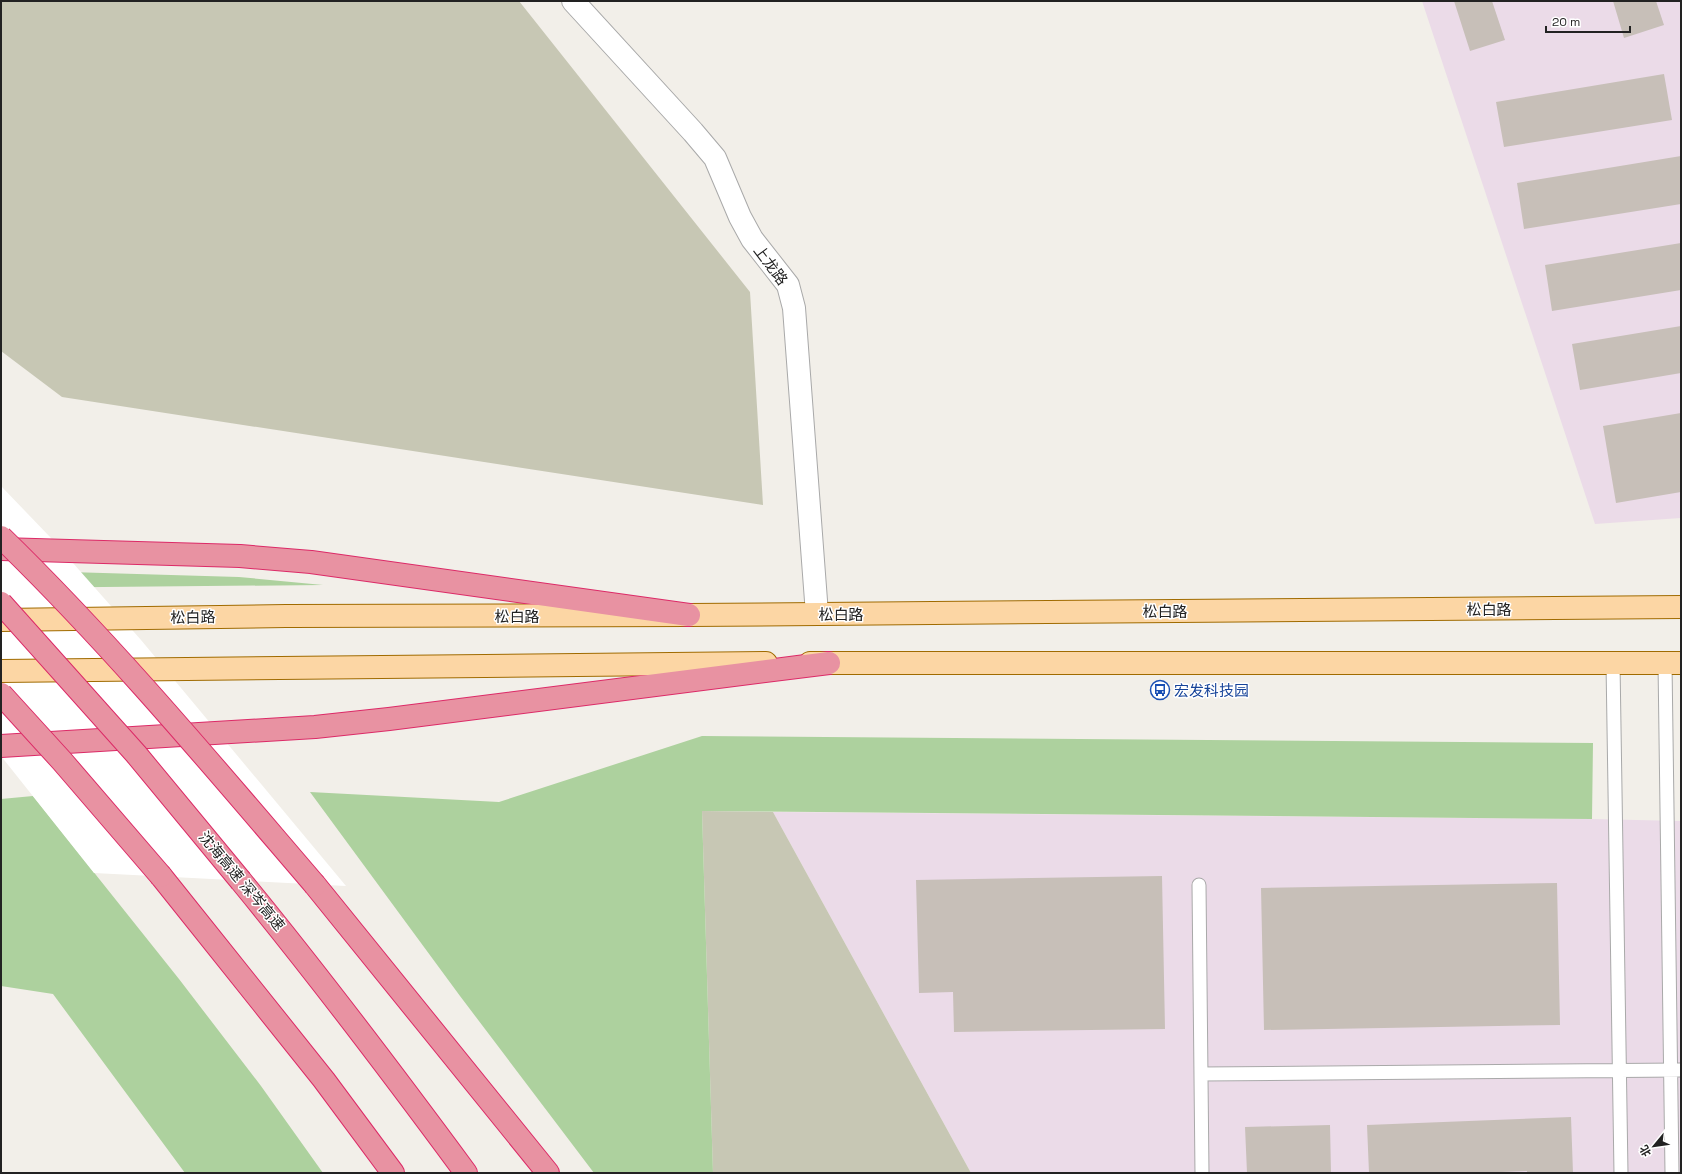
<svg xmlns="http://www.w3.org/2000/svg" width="1682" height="1174" font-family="'Space Grotesk','Noto Sans SC',sans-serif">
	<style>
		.industrial { fill: #ebdbe8 }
		.construction { fill: #c7c7b4 }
		.forest { fill: #add19e }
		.pier { fill: #fff }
		.building { fill: #c7bfb8 }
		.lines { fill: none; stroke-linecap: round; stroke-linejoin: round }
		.service-casing { stroke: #a9a9a9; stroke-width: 15 }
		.minor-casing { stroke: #a9a9a9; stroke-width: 24 }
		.primary-casing { stroke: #a06b00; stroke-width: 24 }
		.motorway-casing { stroke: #dc2a67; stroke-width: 24 }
		.service { stroke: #fff; stroke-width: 13 }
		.minor { stroke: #fff; stroke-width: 22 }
		.primary { stroke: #fcd6a4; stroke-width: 22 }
		.motorway { stroke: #e892a2; stroke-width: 22 }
		.motorway-bridge-casing { stroke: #dc2a67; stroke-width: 24; stroke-linecap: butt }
		.motorway-bridge { stroke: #e892a2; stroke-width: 22 }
		.labels { text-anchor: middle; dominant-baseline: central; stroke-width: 3; stroke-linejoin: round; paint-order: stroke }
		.street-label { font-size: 15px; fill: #222; stroke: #fff }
		.transit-label { font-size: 15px; fill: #164399; stroke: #fff; text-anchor: start }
	</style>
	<rect width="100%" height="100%" fill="#f2efe9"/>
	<path class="industrial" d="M 1422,1 L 1681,1 L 1681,518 L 1595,524 Z
		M 773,812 L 1592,819 L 1681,821 L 1681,1173 L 971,1173 Z"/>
	<path class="construction" d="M 1,1 L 519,1 L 750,292 L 763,505 L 62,397 L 1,351 Z
		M 702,811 L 773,812 L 971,1173 L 713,1173 Z"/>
	<path class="forest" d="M 1,570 L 239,577 L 323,585 L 1,588 Z
		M 702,736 L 1593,743 L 1592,819 L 702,811 L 713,1173 L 594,1173 L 460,996 L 310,792 L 499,802 Z
		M 33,796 L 179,979 L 261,1086 L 323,1173 L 185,1173 L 53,994 L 1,986 L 1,799 Z"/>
	<path class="pier" d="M 1,486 L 50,537 L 141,640 L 346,886 L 94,873 L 1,756 Z"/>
	<path class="building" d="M 1454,1 L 1492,1 L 1505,40 L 1470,51 Z
		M 1613,1 L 1656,1 L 1664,25 L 1624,38 Z
		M 1664,74 L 1672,120 L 1504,147 L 1496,102 Z
		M 1681,156 L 1681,204 L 1524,229 L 1517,183 Z
		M 1681,243 L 1681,290 L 1552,311 L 1545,265 Z
		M 1681,326 L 1681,373 L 1580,390 L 1572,344 Z
		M 1681,413 L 1681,492 L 1616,503 L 1603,426 Z
		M 1162,876 L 1165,1029 L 954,1032 L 953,992 L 919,993 L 916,880 Z
		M 1557,883 L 1560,1025 L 1264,1030 L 1261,888 Z
		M 1571,1117 L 1573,1173 L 1527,1173 L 1527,1171 L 1478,1173 L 1369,1173 L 1367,1125 Z
		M 1330,1125 L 1331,1173 L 1247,1173 L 1245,1127 Z"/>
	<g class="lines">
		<g class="service-casing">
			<path id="service" d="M 1613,663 L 1621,1173
				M 1665,663 L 1672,1173
				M 1199,885 L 1202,1173
				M 1201,1074 L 1681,1070"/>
		</g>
		<g class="minor-casing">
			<path id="minor" d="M 573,1 L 693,132 L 715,158 L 740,217 L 752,239 L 788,285 L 794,308 L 817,614"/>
		</g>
		<g class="primary-casing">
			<path id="primary" d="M 1,620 L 286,616 L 689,615 L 1681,607
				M 810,663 L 1681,663
				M 1,671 L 766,663"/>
		</g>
		<g class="motorway-casing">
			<path id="motorway" d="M 1,549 L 240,556 L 311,562 L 689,615
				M 1,746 L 315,727 L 389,719 L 829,663
				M 161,876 L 324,1080 L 393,1173
				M 241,881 C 319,976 393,1074 466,1173
				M 315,885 L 548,1173"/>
		</g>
		<use href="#service" class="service"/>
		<use href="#minor" class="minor"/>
		<use href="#primary" class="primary"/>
		<use href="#motorway" class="motorway"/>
		<g class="motorway-bridge-casing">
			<path id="motorway-bridge" d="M 1,537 C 113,646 213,766 315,885
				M 1,603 L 136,754 L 241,881
				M 1,694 L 62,761 L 161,876"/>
		</g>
		<use href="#motorway-bridge" class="motorway-bridge"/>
	</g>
	<defs>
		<g id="bus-ring" transform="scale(1)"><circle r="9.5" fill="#fff" stroke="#1a4fb4" stroke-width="1.5"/><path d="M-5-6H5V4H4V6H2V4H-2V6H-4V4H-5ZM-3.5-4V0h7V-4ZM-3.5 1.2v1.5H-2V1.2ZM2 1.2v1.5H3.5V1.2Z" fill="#1a4fb4"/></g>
	</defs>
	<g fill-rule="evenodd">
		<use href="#bus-ring" x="1160" y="690"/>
	</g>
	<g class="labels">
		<g class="street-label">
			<text transform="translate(771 265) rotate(53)">上龙路</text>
			<text x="1489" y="609">松白路</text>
			<text x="1165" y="611">松白路</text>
			<text x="841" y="614">松白路</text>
			<text x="517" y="616">松白路</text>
			<text transform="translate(193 617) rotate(-1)">松白路</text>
			<text transform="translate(242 881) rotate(50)">沈海高速 深岑高速</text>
		</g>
		<g class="transit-label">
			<text x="1174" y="690">宏发科技园</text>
		</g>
	</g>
	<rect width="1682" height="1174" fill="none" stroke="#222222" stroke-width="4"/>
	<g transform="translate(1654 1146) rotate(241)" stroke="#ffffff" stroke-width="3" paint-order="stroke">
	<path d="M0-3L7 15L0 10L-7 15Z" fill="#222222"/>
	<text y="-6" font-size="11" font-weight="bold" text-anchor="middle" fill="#222222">北</text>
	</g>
	<path d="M1546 26v6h84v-6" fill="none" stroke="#222222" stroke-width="2"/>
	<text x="1552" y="26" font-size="12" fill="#222222" stroke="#ffffff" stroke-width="3" paint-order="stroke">20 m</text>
</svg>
